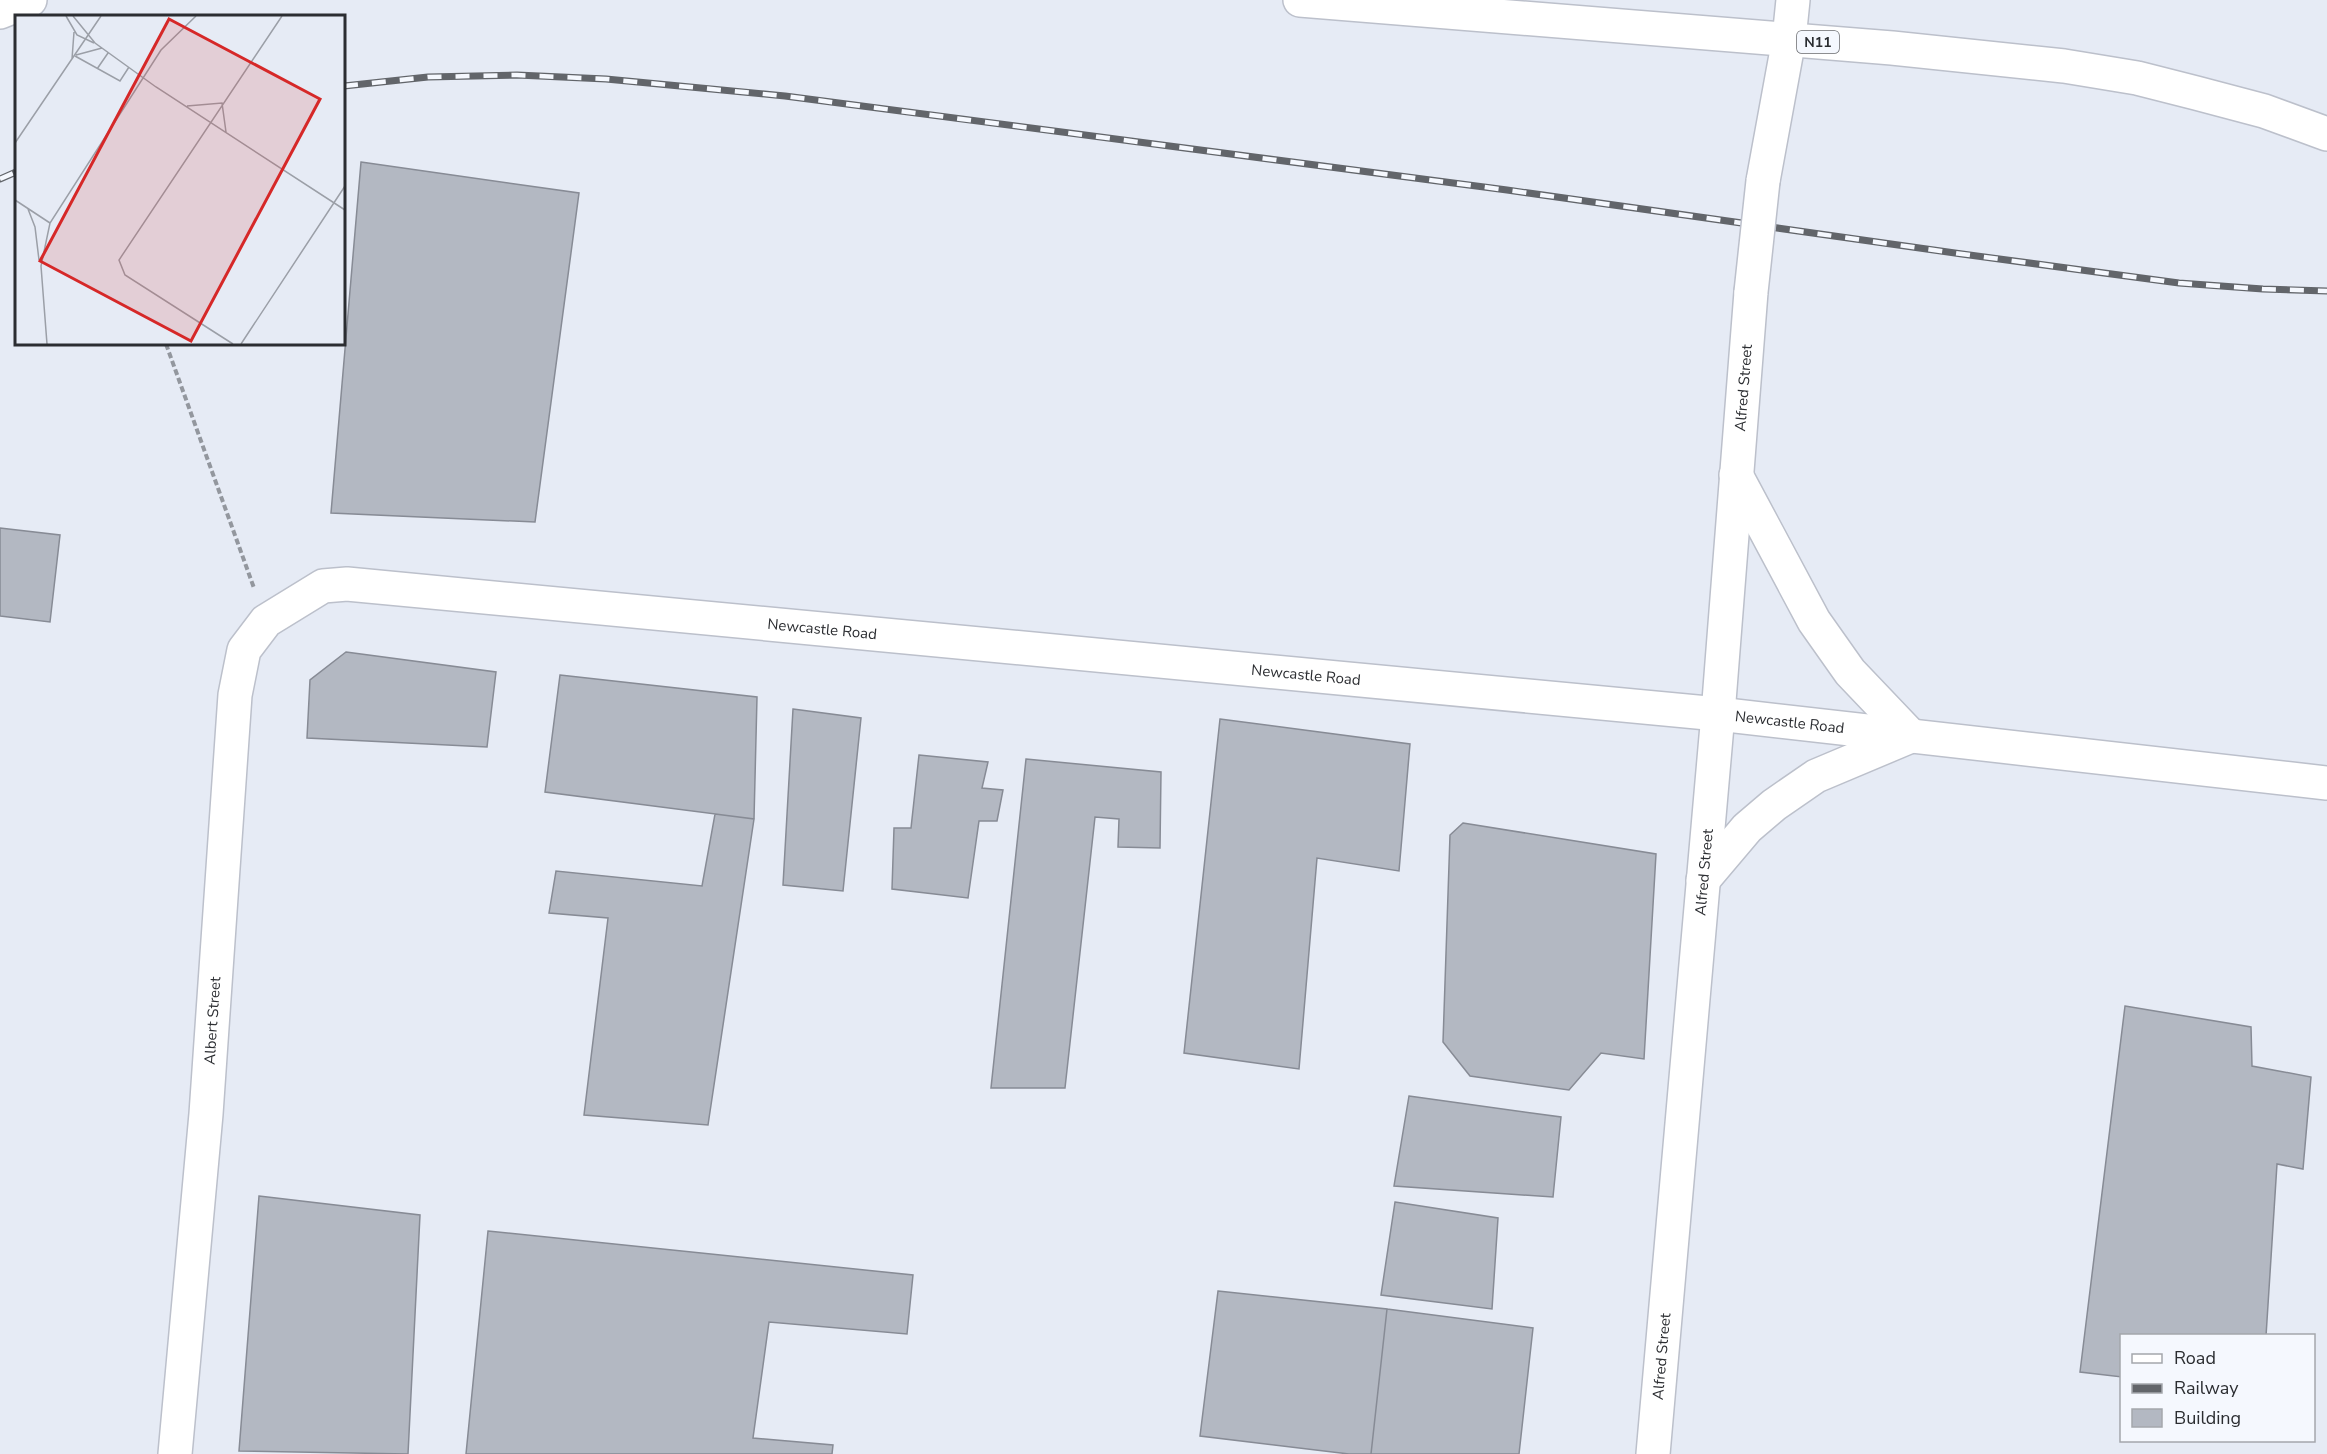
<svg xmlns="http://www.w3.org/2000/svg" width="2327" height="1454" font-family="'Nunito Sans',sans-serif">
	<style>
		.building { fill: #b3b8c2; stroke: #878b95; stroke-width: 1.5 }
		.lines { fill: none; stroke-linecap: round; stroke-linejoin: round }
		.minor-casing { stroke: #bcc0cb; stroke-width: 36 }
		.highway-casing { stroke: #bcc0cb; stroke-width: 36 }
		.path { stroke: #93979e; stroke-width: 4; stroke-dasharray: 6 3; stroke-linecap: butt }
		.minor { stroke: #fff; stroke-width: 33 }
		.highway { stroke: #fff; stroke-width: 33 }
		.rail-casing { stroke: #62656a; stroke-width: 7 }
		.rail { stroke: #f5f8fe; stroke-width: 4.5; stroke-dasharray: 14; stroke-linecap: butt }
		.minor-bridge-casing { stroke: #bcc0cb; stroke-width: 36; stroke-linecap: butt }
		.minor-bridge { stroke: #fff; stroke-width: 33 }
		.labels { text-anchor: middle; dominant-baseline: central; stroke-width: 6; stroke-linejoin: round; paint-order: stroke }
		.shield { fill: #f5f8fe; stroke: #686a6e; stroke-width: 1.5 }
		.shield-label { font-size: 14px; font-weight: bold; fill: #2b2d31 }
		.street-label { font-size: 15px; fill: #2b2d31; stroke: #f5f8fe }
		.inset-road { fill: none; stroke: #9b9fa7; stroke-width: 1.5 }
		.view { fill: #d62828; fill-opacity: 0.15; stroke: #d62828; stroke-width: 3 }
		.inset-edge { fill: none; stroke: #2b2d31; stroke-width: 3 }
	</style>
	<rect width="100%" height="100%" fill="#e6ebf5"/>
	<path class="building" d="M 361,162 L 579,193 L 535,522 L 331,513 Z
		M 0,528 L 60,535 L 50,622 L 0,616 Z
		M 346,652 L 496,672 L 487,747 L 307,738 L 310,680 Z
		M 560,675 L 757,697 L 754,819 L 545,792 Z
		M 793,709 L 861,718 L 843,891 L 783,885 Z
		M 1220,719 L 1410,744 L 1399,871 L 1317,858 L 1299,1069 L 1184,1053 Z
		M 919,755 L 988,762 L 982,788 L 1003,790 L 997,821 L 979,821 L 968,898 L 892,889 L 894,828 L 911,828 Z
		M 1026,759 L 1161,772 L 1160,848 L 1118,847 L 1119,819 L 1095,817 L 1065,1088 L 991,1088 Z
		M 715,814 L 754,819 L 708,1125 L 584,1115 L 608,918 L 549,913 L 556,871 L 702,886 Z
		M 1463,823 L 1656,854 L 1644,1059 L 1601,1053 L 1569,1090 L 1470,1076 L 1443,1042 L 1450,835 Z
		M 2125,1006 L 2251,1027 L 2252,1066 L 2311,1077 L 2303,1169 L 2277,1164 L 2266,1336 L 2122,1336 L 2122,1377 L 2080,1372 Z
		M 1409,1096 L 1561,1117 L 1553,1197 L 1394,1186 Z
		M 259,1196 L 420,1215 L 408,1454 L 239,1451 Z
		M 1395,1202 L 1498,1218 L 1492,1309 L 1381,1295 Z
		M 488,1231 L 913,1275 L 907,1334 L 769,1322 L 753,1438 L 833,1445 L 832,1454 L 466,1454 Z
		M 1218,1291 L 1387,1309 L 1371,1454 L 1349,1454 L 1200,1436 Z
		M 1387,1309 L 1533,1328 L 1519,1454 L 1371,1454 Z"/>
	<g class="lines">
		<g class="minor-casing">
			<g id="minor">
				<path d="M 1763,181 L 1789,39 L 1793,0"/>
				<path d="M 1703,880 L 1747,828 L 1774,805 L 1816,776 L 1911,736 L 1850,672 L 1814,621 L 1736,475"/>
				<path id="s1" d="M 175,1454 L 206,1114 L 235,695 L 244,650 L 266,621 L 323,586 L 347,584 L 1718,714 L 2327,783"/>
				<path id="s2" d="M 1653,1454 L 1718,714 L 1751,292"/>
			</g>
		</g>
		<g class="highway-casing">
			<path id="highway" d="M 1300,0 L 1892,48 L 2064,66 L 2137,78 L 2196,93 L 2264,111 L 2327,134
				M 0,12 L 30,0"/>
		</g>
		<path class="path" d="M 166,344 L 254,588"/>
		<use href="#minor" class="minor"/>
		<use href="#highway" class="highway"/>
		<g class="rail-casing">
			<path id="rail" d="M 344,86 L 428,77 L 517,75 L 606,79 L 785,96 L 1507,190 L 1962,254 L 2179,283 L 2263,289 L 2327,291
				M 0,179 L 16,172"/>
		</g>
		<use href="#rail" class="rail"/>
		<g class="minor-bridge-casing">
			<path id="minor-bridge" d="M 1751,292 L 1763,181"/>
		</g>
		<use href="#minor-bridge" class="minor-bridge"/>
	</g>
	<g class="labels">
		<rect class="shield" x="1797" y="31" width="42" height="22" rx="4.5"/>
		<g class="shield-label">
			<text x="1818" y="42">N11</text>
		</g>
		<g class="street-label">
			<text stroke="none"><textPath href="#s2" startOffset="1070">Alfred Street</textPath></text>
			<text stroke="none"><textPath href="#s1" startOffset="1412">Newcastle Road</textPath></text>
			<text stroke="none"><textPath href="#s1" startOffset="1898">Newcastle Road</textPath></text>
			<text stroke="none"><textPath href="#s1" startOffset="2384">Newcastle Road</textPath></text>
			<text stroke="none"><textPath href="#s2" startOffset="584">Alfred Street</textPath></text>
			<text stroke="none"><textPath href="#s1" startOffset="435">Albert Street</textPath></text>
			<text stroke="none"><textPath href="#s2" startOffset="98">Alfred Street</textPath></text>
		</g>
	</g>
	<g transform="translate(15 15)">
		<rect width="330" height="330" fill="#e6ebf5"/>
		<path class="inset-road" d="M 51,1 L 62,20 L 79,28M 58,1 L 80,28 L 141,72 L 330,195M 61,40 L 87,33M 60,41 L 105,66 L 114,52M 57,44 L 59,17M 82,54 L 93,38M 172,91 L 207,88 L 211,117M 0,128 L 86,1M 0,185 L 35,208M 13,194 L 20,212 L 24,245M 32,329 L 26,251 L 35,208 L 146,35 L 181,1M 218,329 L 110,260 L 104,245 L 267,1M 226,329 L 330,171"/>
		<path class="view" d="M 154,4 L 305,84 L 176,326 L 25,246 Z"/>
		<rect width="330" height="330" class="inset-edge"/>
	</g>
	<rect x="2120" y="1334" width="195" height="108" fill="#f5f8fe" stroke="#a4a7ac" stroke-width="1.5"/>
	<rect x="2132" y="1354" width="30" height="9" fill="#ffffff" stroke="#a4a7ac" stroke-width="1.5"/>
	<text x="2174" y="1364" font-size="18" fill="#2b2d31">Road</text>
	<rect x="2132" y="1384" width="30" height="9" fill="#62656a" stroke="#a4a7ac" stroke-width="1.5"/>
	<text x="2174" y="1394" font-size="18" fill="#2b2d31">Railway</text>
	<rect x="2132" y="1409" width="30" height="18" fill="#b3b8c2" stroke="#a4a7ac" stroke-width="1.5"/>
	<text x="2174" y="1424" font-size="18" fill="#2b2d31">Building</text>
</svg>
